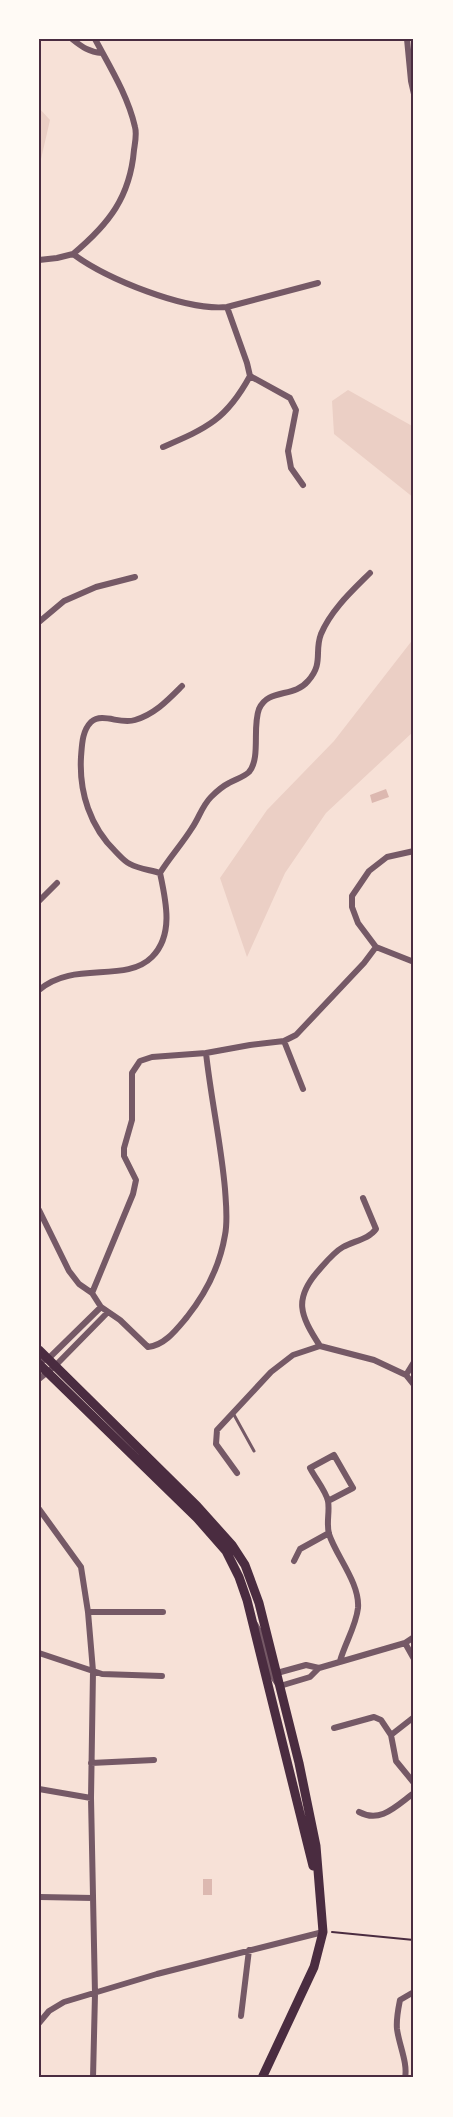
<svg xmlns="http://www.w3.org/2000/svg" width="453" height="2117" font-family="'Work Sans',sans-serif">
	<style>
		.green { fill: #ebcfc5 }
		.water { fill: #dcb8b0 }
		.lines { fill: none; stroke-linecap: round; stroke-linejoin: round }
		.path { stroke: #4a2c40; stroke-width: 2 }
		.service { stroke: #755966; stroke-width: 3 }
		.minor { stroke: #755966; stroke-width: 6 }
		.primary { stroke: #4a2c40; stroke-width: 9 }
		.neatline { fill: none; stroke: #4a2c40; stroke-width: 2 }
	</style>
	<rect width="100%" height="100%" fill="#f7e1d7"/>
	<path class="green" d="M 39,108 L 50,120 L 39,168 Z
		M 348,390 L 414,427 L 414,498 L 334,434 L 332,401 Z
		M 414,638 L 414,731 L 326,813 L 285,873 L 247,957 L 220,878 L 267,810 L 334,741 Z"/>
	<path class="water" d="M 386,789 L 389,797 L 372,803 L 370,795 Z
		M 203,1879 L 212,1879 L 212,1895 L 203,1895 Z"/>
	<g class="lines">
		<path class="path" d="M 332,1932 L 414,1940"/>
		<path class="service" d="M 233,1413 L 254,1451"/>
		<path class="minor" d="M 72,39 C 82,47 89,52 102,53
			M 407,39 L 411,81 L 414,94
			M 73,254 C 109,224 130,197 134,150 C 135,143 137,134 135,127 C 128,96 110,67 95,39
			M 39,260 L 57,258 L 73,254 C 107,279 185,311 227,307 L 318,283
			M 227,307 L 247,363 L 250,376 L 290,398 L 296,410 L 288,451 L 291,468 L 303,485
			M 163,447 C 207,428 226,420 250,376
			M 39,622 L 64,601 L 96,587 L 135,577
			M 414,851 L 387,857 L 369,871 L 352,896 L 352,907 L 358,923 L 376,947 L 414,962
			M 160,873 C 151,870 139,869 130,864 C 125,862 120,856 116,852 C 90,827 79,792 81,757 C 82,745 82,731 91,722 C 103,712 120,725 135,720 C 155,714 168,700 182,686
			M 39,901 L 57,883
			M 39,990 C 74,960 125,984 152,957 C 174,935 166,901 160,873 C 170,857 182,844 192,828 C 199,818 202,806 211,797 C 216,792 223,786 229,783 C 236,779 244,777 249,772 C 261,758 252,727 259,709 C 268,688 294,698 308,681 C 324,663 314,652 321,634 C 331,610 352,591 370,573
			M 284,1041 L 303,1089
			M 39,1210 L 69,1271 L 79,1284 L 92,1293 L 101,1307 L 120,1320 L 148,1347 C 165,1345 176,1330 187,1317 C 206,1293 220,1265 225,1235 C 228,1220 226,1204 225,1189 C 221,1143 211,1099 206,1053 L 250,1045 L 284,1041 L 296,1035 L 364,963 L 376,947
			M 92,1293 L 133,1194 L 136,1180 L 124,1156 L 124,1148 L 132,1120 L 132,1073 L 140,1061 L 152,1057 L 206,1053
			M 320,1346 C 300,1315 293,1299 319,1270 C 326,1262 334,1252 343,1247 C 354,1241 369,1239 376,1229 L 363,1198
			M 39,1361 L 48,1359 L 101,1307
			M 414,1362 L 406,1375 L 414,1385
			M 39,1379 L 55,1366 L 108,1312
			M 237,1473 L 216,1444 L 217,1430 L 271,1372 L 293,1355 L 320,1346 L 374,1360 L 406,1375
			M 328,1501 L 353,1488 L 334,1455 L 310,1468 C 315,1478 326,1491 328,1501 C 330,1511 326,1523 329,1534 C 336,1556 360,1583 358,1608 C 356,1626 345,1643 340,1661
			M 39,1509 L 81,1567 L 88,1612 L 93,1671 L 91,1798 L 95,1994 L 93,2078
			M 294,1561 L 300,1549 L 329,1533
			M 88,1612 L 163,1612
			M 255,1624 C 268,1642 263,1670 280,1686 L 310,1677 L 319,1668 L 405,1643 L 414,1637
			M 405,1643 L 414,1659
			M 39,1653 L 102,1674 L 162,1676
			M 277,1673 L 306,1665 L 319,1668
			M 414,1717 L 391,1735 L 396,1761 L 414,1783
			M 334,1728 L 374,1717 L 381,1720 L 391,1735
			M 91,1763 L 154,1760
			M 39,1789 L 91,1798
			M 359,1812 C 381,1824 397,1805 414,1793
			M 40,1897 L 93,1898
			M 241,2016 L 249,1950
			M 39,2023 L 49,2011 L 64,2002 L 157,1974 L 323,1932
			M 405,2078 C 408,2063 399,2045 397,2029 C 396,2019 398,2010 400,2000 L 412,1993 L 414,1994"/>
		<path class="primary" d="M 39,1350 L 197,1506 L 232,1545 L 245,1565 L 259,1603 L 299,1763 L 316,1846 L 323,1932 L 314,1967 L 262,2078
			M 39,1364 L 197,1518 L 226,1551 L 239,1577 L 247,1600 L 313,1866"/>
	</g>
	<rect width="453" height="2117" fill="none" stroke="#fffaf5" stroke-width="81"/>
	<rect x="40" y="40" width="372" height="2036" class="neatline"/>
</svg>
